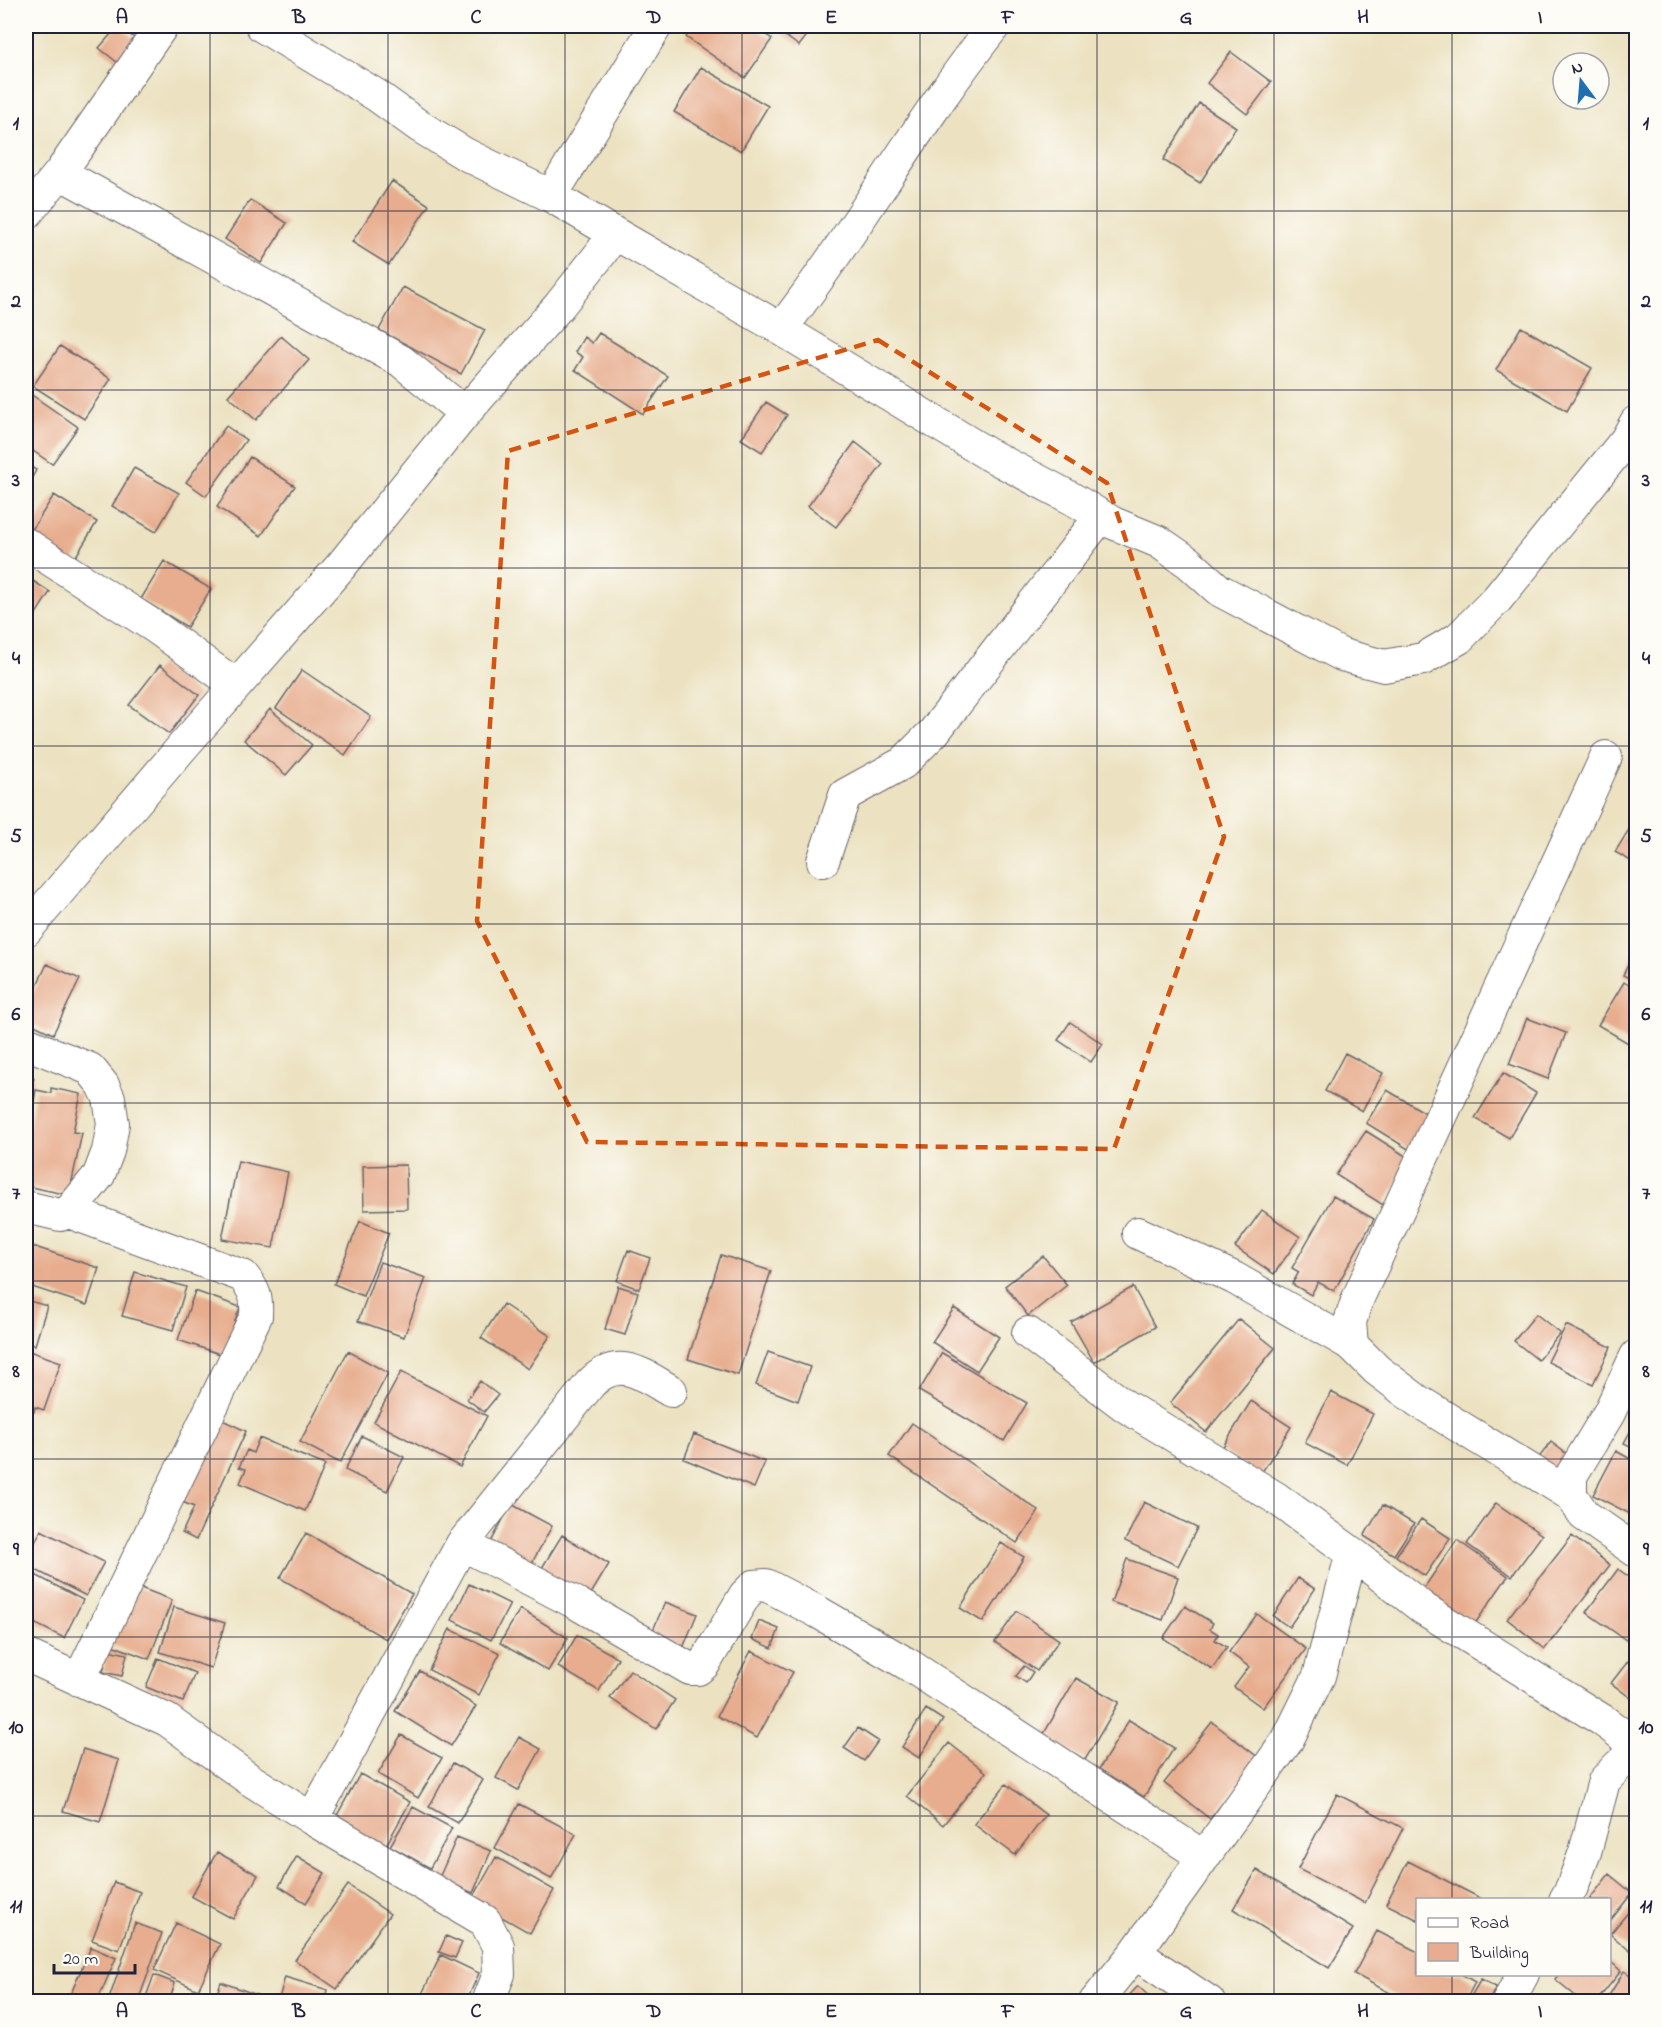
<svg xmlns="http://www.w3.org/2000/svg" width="1662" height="2027" font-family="'Indie Flower',sans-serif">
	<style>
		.building { fill: #e7ad8e }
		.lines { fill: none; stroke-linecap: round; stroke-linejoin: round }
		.street-casing { stroke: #69656a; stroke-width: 34 }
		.street { stroke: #fff; stroke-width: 32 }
		.marked { fill: none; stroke: #d45411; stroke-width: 4.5; stroke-dasharray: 12 8; stroke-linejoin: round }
		.grid { fill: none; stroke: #22223b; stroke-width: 1.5; stroke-opacity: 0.55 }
		.neatline { fill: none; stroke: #22223b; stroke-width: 2 }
		.grid-label { font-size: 20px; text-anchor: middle; font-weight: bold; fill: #22223b }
	</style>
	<rect width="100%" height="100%" fill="#fdfcf7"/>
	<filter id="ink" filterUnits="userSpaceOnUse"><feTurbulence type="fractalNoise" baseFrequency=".0167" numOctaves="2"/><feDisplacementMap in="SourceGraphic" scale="12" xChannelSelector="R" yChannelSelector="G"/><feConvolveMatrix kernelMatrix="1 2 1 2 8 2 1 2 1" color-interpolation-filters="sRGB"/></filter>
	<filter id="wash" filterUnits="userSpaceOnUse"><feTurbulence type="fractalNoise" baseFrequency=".008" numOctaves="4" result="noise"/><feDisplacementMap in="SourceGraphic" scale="24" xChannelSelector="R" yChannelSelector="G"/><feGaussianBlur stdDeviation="1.35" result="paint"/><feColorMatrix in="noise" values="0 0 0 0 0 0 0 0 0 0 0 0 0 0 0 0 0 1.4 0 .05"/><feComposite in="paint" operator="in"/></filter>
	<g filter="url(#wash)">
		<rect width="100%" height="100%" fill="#ece2c1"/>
		<g id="blocks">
			<path class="building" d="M 118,26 L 141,43 L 122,66 L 99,48 Z
				M 694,26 L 753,26 L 772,39 L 745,78 L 686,37 Z
				M 772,26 L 814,26 L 799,46 Z
				M 1231,52 L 1271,82 L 1247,114 L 1207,83 Z
				M 701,67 L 768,106 L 741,151 L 674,112 Z
				M 1199,103 L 1236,127 L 1200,183 L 1163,160 Z
				M 392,181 L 429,205 L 389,265 L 352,242 Z
				M 250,200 L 287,223 L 261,263 L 225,239 Z
				M 403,287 L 485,330 L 461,374 L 379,330 Z
				M 1521,327 L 1592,368 L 1567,411 L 1496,370 Z
				M 599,333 L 668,376 L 643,414 L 575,370 L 583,357 L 575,352 L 584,337 L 592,343 Z
				M 281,336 L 309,360 L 256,420 L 228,396 Z
				M 60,346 L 111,379 L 84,419 L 33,386 Z
				M 26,391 L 78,427 L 52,464 L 26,446 Z
				M 766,402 L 787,415 L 762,452 L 741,439 Z
				M 226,426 L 246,440 L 206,496 L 186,482 Z
				M 855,442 L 883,464 L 836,527 L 808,506 Z
				M 250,457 L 295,486 L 261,536 L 217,507 Z
				M 26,464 L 36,470 L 26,489 Z
				M 134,468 L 179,493 L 156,532 L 112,506 Z
				M 54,495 L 97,522 L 70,566 L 26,539 Z
				M 164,561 L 211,589 L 187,627 L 141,599 Z
				M 33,581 L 50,592 L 34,617 L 26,611 L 26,593 Z
				M 160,665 L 199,695 L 169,734 L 129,705 Z
				M 302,670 L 371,717 L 345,755 L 276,708 Z
				M 270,709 L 312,745 L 286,775 L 244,740 Z
				M 1633,823 L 1636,825 L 1636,864 L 1615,852 Z
				M 1636,949 L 1636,982 L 1623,975 Z
				M 47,964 L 80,979 L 53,1034 L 26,1021 L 26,1008 Z
				M 1624,982 L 1636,990 L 1636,1040 L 1633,1046 L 1598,1025 Z
				M 1527,1018 L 1566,1033 L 1548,1079 L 1509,1064 Z
				M 1070,1022 L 1103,1044 L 1091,1062 L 1058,1040 Z
				M 1345,1053 L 1383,1073 L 1362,1111 L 1325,1091 Z
				M 1503,1073 L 1536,1093 L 1509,1138 L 1475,1118 Z
				M 26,1076 L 34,1078 L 26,1103 Z
				M 51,1088 L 81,1094 L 73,1132 L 82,1133 L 69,1195 L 26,1186 L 26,1143 L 36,1090 L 51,1093 Z
				M 1387,1090 L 1434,1118 L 1413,1152 L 1366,1123 Z
				M 1366,1131 L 1412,1160 L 1383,1205 L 1336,1175 Z
				M 238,1161 L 288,1172 L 273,1248 L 222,1239 Z
				M 406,1165 L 407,1209 L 364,1210 L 363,1166 Z
				M 1333,1196 L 1374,1219 L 1334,1291 L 1318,1282 L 1311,1295 L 1292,1284 L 1299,1272 L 1292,1268 Z
				M 1262,1210 L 1300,1237 L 1274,1274 L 1235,1247 Z
				M 360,1221 L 389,1233 L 363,1296 L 334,1284 Z
				M 26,1244 L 99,1268 L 87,1305 L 26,1285 Z
				M 628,1250 L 650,1258 L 639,1289 L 617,1281 Z
				M 721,1255 L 771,1271 L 738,1375 L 688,1359 Z
				M 1043,1256 L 1067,1285 L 1028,1316 L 1005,1286 Z
				M 380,1262 L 426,1278 L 404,1337 L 358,1321 Z
				M 135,1272 L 186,1287 L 173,1330 L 122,1316 Z
				M 618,1286 L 638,1292 L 625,1335 L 605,1329 Z
				M 1133,1287 L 1155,1327 L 1094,1362 L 1071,1322 Z
				M 195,1291 L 240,1307 L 223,1355 L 178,1340 Z
				M 26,1300 L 47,1306 L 35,1345 L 26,1343 Z
				M 503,1304 L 550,1336 L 528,1369 L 481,1338 Z
				M 954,1308 L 999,1337 L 977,1371 L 932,1342 Z
				M 1536,1314 L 1560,1333 L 1538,1360 L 1514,1341 Z
				M 1239,1319 L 1275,1348 L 1206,1432 L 1170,1403 Z
				M 1566,1325 L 1611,1347 L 1593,1384 L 1548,1362 Z
				M 26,1350 L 61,1362 L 44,1410 L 35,1407 L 34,1412 L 26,1409 Z
				M 348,1351 L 388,1373 L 340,1463 L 300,1442 Z
				M 768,1352 L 810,1367 L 798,1401 L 756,1385 Z
				M 942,1353 L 1027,1403 L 1004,1441 L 919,1391 Z
				M 401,1372 L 487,1416 L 460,1467 L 374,1422 Z
				M 480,1381 L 498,1395 L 484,1412 L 467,1399 Z
				M 1331,1392 L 1373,1414 L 1347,1465 L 1305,1443 Z
				M 1251,1401 L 1291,1427 L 1260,1475 L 1221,1450 Z
				M 216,1417 L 246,1431 L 196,1540 L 182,1533 L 194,1507 L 178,1500 Z
				M 1636,1421 L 1636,1449 L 1624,1443 Z
				M 912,1423 L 1039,1511 L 1017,1543 L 889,1456 Z
				M 694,1434 L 765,1462 L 754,1488 L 684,1459 Z
				M 362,1436 L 404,1457 L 387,1491 L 345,1470 Z
				M 259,1438 L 325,1465 L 305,1511 L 240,1483 L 246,1469 L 239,1467 L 247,1450 L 253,1453 Z
				M 1551,1442 L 1572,1458 L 1559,1476 L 1537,1460 Z
				M 1616,1451 L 1636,1462 L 1636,1517 L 1593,1495 Z
				M 1144,1502 L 1197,1528 L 1178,1566 L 1125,1541 Z
				M 1496,1503 L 1542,1535 L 1512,1576 L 1467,1544 Z
				M 511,1504 L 552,1526 L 527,1572 L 487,1550 Z
				M 1383,1505 L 1414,1524 L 1394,1555 L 1364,1536 Z
				M 1421,1519 L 1450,1538 L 1425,1576 L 1396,1556 Z
				M 41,1530 L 104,1562 L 86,1596 L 26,1565 L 26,1561 Z
				M 306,1533 L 412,1594 L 386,1639 L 280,1578 Z
				M 562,1535 L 609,1564 L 585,1604 L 537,1576 Z
				M 1572,1536 L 1610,1565 L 1545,1649 L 1507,1619 Z
				M 1457,1540 L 1508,1576 L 1472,1628 L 1421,1592 Z
				M 1001,1543 L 1024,1557 L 983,1622 L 960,1608 Z
				M 1127,1559 L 1178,1577 L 1163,1620 L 1111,1602 Z
				M 1618,1569 L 1636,1582 L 1636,1640 L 1633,1645 L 1586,1612 Z
				M 26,1570 L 83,1600 L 64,1638 L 26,1619 Z
				M 1298,1578 L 1315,1589 L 1289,1627 L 1273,1616 Z
				M 128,1583 L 172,1600 L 149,1659 L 104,1642 Z
				M 469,1584 L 510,1604 L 491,1640 L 452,1620 Z
				M 665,1602 L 697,1614 L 683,1648 L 651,1635 Z
				M 1185,1606 L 1213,1623 L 1210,1629 L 1218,1634 L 1215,1640 L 1227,1647 L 1212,1669 L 1163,1638 Z
				M 174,1607 L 225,1623 L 211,1668 L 160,1652 Z
				M 520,1609 L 568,1638 L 548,1671 L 500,1643 Z
				M 1017,1611 L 1059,1640 L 1037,1671 L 995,1642 Z
				M 1257,1614 L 1306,1649 L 1263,1708 L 1234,1687 L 1249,1667 L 1229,1652 Z
				M 759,1621 L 779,1629 L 772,1648 L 752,1639 Z
				M 450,1629 L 500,1653 L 479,1695 L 429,1670 Z
				M 577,1635 L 618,1658 L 599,1691 L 558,1667 Z
				M 108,1650 L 127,1654 L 122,1676 L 103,1672 Z
				M 751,1651 L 793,1672 L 757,1738 L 717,1716 Z
				M 1636,1651 L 1636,1702 L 1611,1683 Z
				M 158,1658 L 195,1673 L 183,1702 L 146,1687 Z
				M 1024,1666 L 1033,1672 L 1026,1683 L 1016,1676 Z
				M 630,1670 L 675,1700 L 656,1729 L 610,1698 Z
				M 420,1671 L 476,1706 L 451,1746 L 395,1711 Z
				M 1076,1678 L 1119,1702 L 1085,1760 L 1043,1735 Z
				M 926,1709 L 943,1720 L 919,1758 L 902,1747 Z
				M 1129,1720 L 1174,1748 L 1144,1797 L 1099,1769 Z
				M 1212,1722 L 1259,1758 L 1210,1819 L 1164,1783 Z
				M 858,1728 L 878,1741 L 864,1761 L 844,1748 Z
				M 401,1735 L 442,1758 L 418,1798 L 378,1774 Z
				M 519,1737 L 541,1749 L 518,1790 L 496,1778 Z
				M 949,1743 L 986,1772 L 943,1825 L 907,1796 Z
				M 83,1749 L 119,1760 L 100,1822 L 63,1811 Z
				M 453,1763 L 483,1780 L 458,1823 L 429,1807 Z
				M 360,1774 L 410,1802 L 385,1847 L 335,1819 Z
				M 1006,1784 L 1046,1815 L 1015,1855 L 974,1824 Z
				M 1337,1794 L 1403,1828 L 1365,1903 L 1298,1869 Z
				M 519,1804 L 576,1834 L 551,1879 L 495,1848 Z
				M 413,1807 L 452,1828 L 430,1868 L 390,1846 Z
				M 457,1837 L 491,1851 L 473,1893 L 439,1878 Z
				M 217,1852 L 258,1875 L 233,1919 L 191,1896 Z
				M 297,1856 L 325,1873 L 306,1903 L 279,1886 Z
				M 496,1857 L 554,1890 L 530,1933 L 472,1900 Z
				M 1408,1861 L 1484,1900 L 1418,1900 L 1418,1920 L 1386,1904 Z
				M 1257,1870 L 1353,1929 L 1329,1968 L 1233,1909 Z
				M 1609,1874 L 1632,1893 L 1610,1921 L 1610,1900 L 1589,1900 Z
				M 114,1882 L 140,1892 L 119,1950 L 92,1940 Z
				M 348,1885 L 390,1914 L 337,1989 L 295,1960 Z
				M 1636,1903 L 1636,1956 L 1610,1934 Z
				M 135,1923 L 162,1933 L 138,2002 L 108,2002 Z
				M 176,1923 L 220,1944 L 198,1990 L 154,1970 Z
				M 1377,1931 L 1418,1952 L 1418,1974 L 1461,1974 L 1475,1982 L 1465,2002 L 1407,2002 L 1354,1974 Z
				M 446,1936 L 462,1943 L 455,1958 L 439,1952 Z
				M 91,1947 L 116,1958 L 97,2002 L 77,2002 L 69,1998 Z
				M 441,1955 L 479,1973 L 466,2002 L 418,2002 Z
				M 1610,1961 L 1621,1971 L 1596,2002 L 1583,2002 L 1555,1979 L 1559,1974 L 1610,1974 Z
				M 1624,1971 L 1636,1979 L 1636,2002 L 1605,2002 Z
				M 154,1975 L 175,1983 L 169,2002 L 144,2002 Z
				M 285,1977 L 328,1990 L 325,2002 L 278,2002 Z
				M 1481,1979 L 1496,1987 L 1488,2002 L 1476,2002 L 1470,1998 Z
				M 221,1982 L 271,2000 L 271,2002 L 214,2002 Z
				M 1138,1986 L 1155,2002 L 1123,2002 Z"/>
		</g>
	</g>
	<g filter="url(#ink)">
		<use href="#blocks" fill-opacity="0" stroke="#69656a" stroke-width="1.5"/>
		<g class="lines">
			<g class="street-casing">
				<path id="street" d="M 60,173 L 401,361 L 465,413
					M 551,196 L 656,26
					M 26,214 L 60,173 L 162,26
					M 614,233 L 781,329 L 986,453 L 1071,498 L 1113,523 L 1159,542 L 1188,562 L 1219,590 L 1342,655 L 1384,666 L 1423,659 L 1459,638 L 1497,599 L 1626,440 L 1636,422
					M 781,329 C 857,231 917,123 994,26
					M 26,544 L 155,627 L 236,685
					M 823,861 L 845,795 L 903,763 L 934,732 L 1101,516
					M 26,930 L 184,745 L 341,566 L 465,413 L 559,306 L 601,253 L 614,233 L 551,196 L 465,154 L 419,126 L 376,95 L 262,26
					M 26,1043 L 90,1069 L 103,1085 L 109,1098 L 113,1124 L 108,1151 L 99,1175 L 69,1212 L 60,1215 L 26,1207
					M 69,1212 L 243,1276 C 255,1291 257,1297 256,1316 L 79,1680
					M 1138,1233 L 1234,1278 L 1352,1345
					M 1028,1333 L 1125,1406 L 1276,1498 L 1352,1553 L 1424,1609 L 1602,1720 L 1621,1734 L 1636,1751
					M 1636,1356 L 1609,1413 L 1571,1476 L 1571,1495 L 1584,1515 L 1636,1551
					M 1571,1495 L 1418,1401 L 1377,1370 L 1352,1345 L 1350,1322 L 1358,1298 L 1606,757
					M 462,1544 L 576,1603 L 690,1669 L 698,1669 L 704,1664 L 745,1595 L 754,1586 L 766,1585 L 818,1612 L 909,1665 L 1204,1857
					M 26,1655 L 167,1720 L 249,1779 L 312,1819 L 485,1921 L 498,1946 L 499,1974 L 488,2002
					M 312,1819 L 462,1544 L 590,1384 C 619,1354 643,1375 671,1391
					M 1565,1900 L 1572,1887 L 1585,1852 L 1604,1781 L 1618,1766 L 1636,1755
					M 1135,1953 L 1209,2002
					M 1095,2002 L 1135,1953 L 1287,1741 L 1319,1676 L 1352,1553
					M 1508,2002 L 1523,1974"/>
			</g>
			<use href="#street" class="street"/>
		</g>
	</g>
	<path class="marked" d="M 878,340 L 1107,483 L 1224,837 L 1114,1149 L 587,1142 L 477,921 L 508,451 Z"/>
	<path class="grid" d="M 210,26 L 210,2002M 388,26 L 388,2002M 565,26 L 565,2002M 742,26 L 742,2002M 920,26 L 920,2002M 1097,26 L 1097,2002M 1274,26 L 1274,2002M 1452,26 L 1452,1900M 26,211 L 1636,211M 26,390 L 1636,390M 26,568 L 1636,568M 26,746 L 1636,746M 26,924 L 1636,924M 26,1103 L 1636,1103M 26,1281 L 1636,1281M 26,1459 L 1636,1459M 26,1637 L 1636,1637M 26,1816 L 1636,1816M 1452,1974 L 1452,2002"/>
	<rect width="1662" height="2027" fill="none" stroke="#fdfcf7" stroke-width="66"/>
	<rect x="1416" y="1898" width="195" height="78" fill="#fdfcf7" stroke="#a5a5ac" stroke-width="1.5"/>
	<rect x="1428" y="1918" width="30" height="9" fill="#ffffff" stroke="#a5a5ac" stroke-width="1.5"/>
	<text x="1470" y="1928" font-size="18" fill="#22223b">Road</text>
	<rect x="1428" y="1943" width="30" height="18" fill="#e7ad8e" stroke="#a5a5ac" stroke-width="1.5"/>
	<text x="1470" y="1958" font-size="18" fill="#22223b">Building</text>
	<g transform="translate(1581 81) rotate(344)"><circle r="28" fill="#fdfcf7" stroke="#a5a5ac" stroke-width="1.5"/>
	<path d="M0-4.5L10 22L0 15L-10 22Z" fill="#1f6fb2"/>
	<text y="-9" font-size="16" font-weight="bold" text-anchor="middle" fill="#22223b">N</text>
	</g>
	<path d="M54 1964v9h81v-9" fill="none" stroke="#22223b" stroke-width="3"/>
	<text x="63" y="1964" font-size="18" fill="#22223b" stroke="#fdfcf7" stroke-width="4.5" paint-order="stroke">20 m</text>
	<rect x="33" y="33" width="1596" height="1961" class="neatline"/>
	<g class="grid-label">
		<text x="122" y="23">A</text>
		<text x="299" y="23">B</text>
		<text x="476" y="23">C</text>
		<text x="654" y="23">D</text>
		<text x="831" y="23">E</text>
		<text x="1008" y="23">F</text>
		<text x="1186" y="23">G</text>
		<text x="1363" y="23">H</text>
		<text x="1540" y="23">I</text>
		<text x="16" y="129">1</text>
		<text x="1646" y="129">1</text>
		<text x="16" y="307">2</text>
		<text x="1646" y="307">2</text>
		<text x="16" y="486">3</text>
		<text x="1646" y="486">3</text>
		<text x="16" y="664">4</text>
		<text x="1646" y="664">4</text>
		<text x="16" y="842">5</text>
		<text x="1646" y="842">5</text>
		<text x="16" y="1020">6</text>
		<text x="1646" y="1020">6</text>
		<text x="16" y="1199">7</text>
		<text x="1646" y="1199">7</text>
		<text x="16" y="1377">8</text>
		<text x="1646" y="1377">8</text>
		<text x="16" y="1555">9</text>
		<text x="1646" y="1555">9</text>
		<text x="16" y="1733">10</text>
		<text x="1646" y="1733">10</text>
		<text x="16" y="1912">11</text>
		<text x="1646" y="1912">11</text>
		<text x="122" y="2017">A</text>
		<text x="299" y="2017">B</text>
		<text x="476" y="2017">C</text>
		<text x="654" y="2017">D</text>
		<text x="831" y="2017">E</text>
		<text x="1008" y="2017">F</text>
		<text x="1186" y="2017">G</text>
		<text x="1363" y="2017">H</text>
		<text x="1540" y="2017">I</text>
	</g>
</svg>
